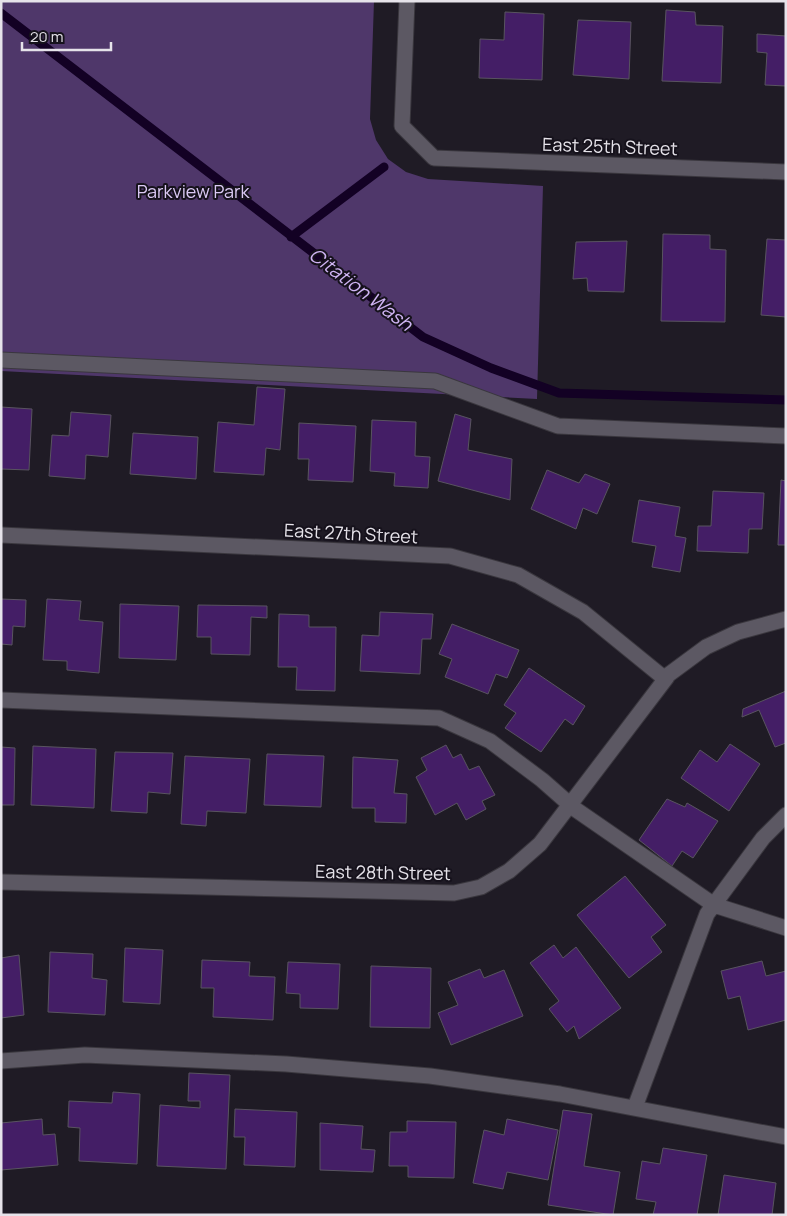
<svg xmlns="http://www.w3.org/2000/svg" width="787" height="1216" font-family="Manrope,sans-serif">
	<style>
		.green { fill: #4f376a }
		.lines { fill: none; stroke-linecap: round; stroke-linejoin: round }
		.stream { stroke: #130124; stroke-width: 9 }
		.building { fill: #441e66; stroke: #595460 }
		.minor-casing { stroke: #3a373e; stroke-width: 17 }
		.minor { stroke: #5c5863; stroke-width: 15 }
		.labels { text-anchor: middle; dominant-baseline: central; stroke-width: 4; stroke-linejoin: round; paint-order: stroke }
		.street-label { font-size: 18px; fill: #e6e3ea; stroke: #16121c }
		.park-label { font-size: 18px; fill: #dbc9f4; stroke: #16121c }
		.water-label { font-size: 19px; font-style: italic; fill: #cfb4f3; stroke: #16121c }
	</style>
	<rect width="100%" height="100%" fill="#1f1b25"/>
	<path class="green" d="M 1,1 L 374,1 L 370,119 L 376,140 L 388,159 L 406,172 L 428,179 L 543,186 L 537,399 L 1,371 Z"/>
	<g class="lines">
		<path class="stream" d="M 1,13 L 423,337 L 491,368 L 559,393 L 786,400
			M 291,237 L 384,167"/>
	</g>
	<path class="building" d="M 666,10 L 695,12 L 696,25 L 723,26 L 721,83 L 662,81 Z
		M 505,12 L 544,14 L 542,80 L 479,78 L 480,39 L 504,40 Z
		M 578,20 L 631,22 L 629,79 L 573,75 Z
		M 757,34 L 786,36 L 786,86 L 765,85 L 767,53 L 757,52 Z
		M 663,234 L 710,235 L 710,249 L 726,250 L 725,322 L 661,321 Z
		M 767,239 L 786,240 L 786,317 L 761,315 Z
		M 627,241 L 624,292 L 588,291 L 587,278 L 573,279 L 576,242 Z
		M 257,387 L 285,389 L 280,450 L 266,448 L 264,475 L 214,472 L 218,422 L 254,425 Z
		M 1,407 L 32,409 L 29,470 L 1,469 Z
		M 71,412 L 111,415 L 108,457 L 86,455 L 85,479 L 49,476 L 52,435 L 69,436 Z
		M 455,414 L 471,419 L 468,450 L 512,459 L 510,500 L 438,481 Z
		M 372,420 L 416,422 L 415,456 L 430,457 L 428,488 L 394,486 L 395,473 L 370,471 Z
		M 299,423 L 356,426 L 353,482 L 308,480 L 309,459 L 298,459 Z
		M 133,433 L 198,437 L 196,479 L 130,474 Z
		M 547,470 L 579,483 L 585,474 L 610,484 L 597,514 L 583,508 L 576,529 L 531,509 Z
		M 781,480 L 786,481 L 786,545 L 778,545 Z
		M 713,491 L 764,493 L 762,529 L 749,529 L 748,553 L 697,551 L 698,526 L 711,526 Z
		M 639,500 L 680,507 L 675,536 L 686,538 L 680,572 L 652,567 L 656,546 L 632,542 Z
		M 1,599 L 26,600 L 25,627 L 13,626 L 12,645 L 1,644 Z
		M 47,599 L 81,601 L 79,620 L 103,622 L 99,673 L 67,670 L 67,661 L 43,660 Z
		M 120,604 L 179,606 L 176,660 L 119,658 Z
		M 198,605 L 267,606 L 267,618 L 251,617 L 250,655 L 211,654 L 211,637 L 197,637 Z
		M 380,612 L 433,614 L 431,639 L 422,639 L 420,674 L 360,671 L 362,635 L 379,636 Z
		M 279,614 L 309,615 L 309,627 L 336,627 L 335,691 L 296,690 L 297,667 L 278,667 Z
		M 452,624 L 519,650 L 507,678 L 496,674 L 488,694 L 445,677 L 452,659 L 439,654 Z
		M 529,668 L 585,706 L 573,725 L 565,719 L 541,752 L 505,728 L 516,713 L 504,705 Z
		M 786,691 L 786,743 L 775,747 L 759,710 L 742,717 L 743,709 Z
		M 730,744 L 760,764 L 729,811 L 681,778 L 700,750 L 717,762 Z
		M 446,745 L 453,758 L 461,754 L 469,770 L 479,766 L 495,795 L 482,801 L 486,809 L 466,820 L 457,803 L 435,815 L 416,777 L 427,770 L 421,758 Z
		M 33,746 L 96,749 L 94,808 L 31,805 Z
		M 1,747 L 15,748 L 14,805 L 1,805 Z
		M 115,752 L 173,753 L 170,794 L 148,792 L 147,813 L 111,811 Z
		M 267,754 L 324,756 L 321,807 L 264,805 Z
		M 185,756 L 250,759 L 246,813 L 207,811 L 206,826 L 181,824 Z
		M 353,757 L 398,760 L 394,793 L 407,794 L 406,823 L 375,822 L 375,808 L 352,808 Z
		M 667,799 L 685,807 L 687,803 L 718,821 L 693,858 L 682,851 L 672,866 L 639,840 Z
		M 625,876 L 666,925 L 651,937 L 662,952 L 629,978 L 577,915 Z
		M 554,945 L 563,958 L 576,947 L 621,1008 L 579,1039 L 574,1026 L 567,1032 L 549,1009 L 559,1001 L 530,963 Z
		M 125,948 L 163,950 L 160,1004 L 123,1002 Z
		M 50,952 L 93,954 L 92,978 L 107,980 L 105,1015 L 48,1012 Z
		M 19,955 L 24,1015 L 1,1018 L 1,958 Z
		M 202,960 L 250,962 L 249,976 L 275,977 L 273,1020 L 213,1017 L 214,988 L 201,988 Z
		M 762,961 L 766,976 L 786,971 L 786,1020 L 748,1030 L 740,996 L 728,999 L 721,971 Z
		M 288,962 L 340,964 L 338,1009 L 300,1008 L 300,994 L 286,993 Z
		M 371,966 L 431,968 L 430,1028 L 370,1027 Z
		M 480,969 L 484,978 L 504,970 L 523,1016 L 451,1045 L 438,1013 L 458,1005 L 448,982 Z
		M 189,1073 L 230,1075 L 226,1169 L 157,1166 L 160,1105 L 200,1108 L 200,1101 L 188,1101 Z
		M 113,1092 L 140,1094 L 137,1164 L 79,1161 L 80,1128 L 68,1127 L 69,1101 L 112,1103 Z
		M 235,1109 L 297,1112 L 295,1167 L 244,1165 L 245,1137 L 234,1137 Z
		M 563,1110 L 592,1114 L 584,1166 L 620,1172 L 613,1215 L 548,1205 Z
		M 42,1119 L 43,1135 L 55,1134 L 58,1165 L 1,1170 L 1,1123 Z
		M 507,1119 L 558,1130 L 548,1180 L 507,1172 L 503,1189 L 473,1183 L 484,1130 L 504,1135 Z
		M 407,1121 L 456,1122 L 454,1178 L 408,1177 L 408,1166 L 389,1166 L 390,1132 L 407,1132 Z
		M 320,1123 L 363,1126 L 361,1149 L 375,1150 L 373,1172 L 320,1170 Z
		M 663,1148 L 707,1155 L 697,1215 L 653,1215 L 656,1202 L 636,1199 L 642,1161 L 660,1164 Z
		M 724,1175 L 776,1183 L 772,1215 L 718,1215 Z"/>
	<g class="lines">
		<g class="minor-casing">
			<path id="minor" d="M 407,1 L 402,126 L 434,158 L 786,172
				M 1,360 L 435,381 L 558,426 L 786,436
				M 1,535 L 450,556 L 518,575 L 583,612 L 664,678 L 706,647 L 738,632 L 786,619
				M 1,700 L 439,718 L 490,741 L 542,780 L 575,809 L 714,905 L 786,928
				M 1,882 L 454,893 L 481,887 L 509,871 L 540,844 L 667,677
				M 1,1061 L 85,1055 L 286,1064 L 430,1076 L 560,1094 L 786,1137
				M 635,1107 L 707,914 L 763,838 L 786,815"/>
		</g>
		<use href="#minor" class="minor"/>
	</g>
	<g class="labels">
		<g class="street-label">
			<text transform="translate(610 146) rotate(2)">East 25th Street</text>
			<text transform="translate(351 533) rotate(3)">East 27th Street</text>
			<text transform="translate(383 872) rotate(1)">East 28th Street</text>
		</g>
		<g class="park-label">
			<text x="193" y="191">Parkview Park</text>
		</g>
		<g class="water-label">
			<text transform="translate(361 289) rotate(37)">Citation Wash</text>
		</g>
	</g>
	<rect width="787" height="1216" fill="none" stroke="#e6e3ea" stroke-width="5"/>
	<path d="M22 42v8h89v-8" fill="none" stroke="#e6e3ea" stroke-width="2.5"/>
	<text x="30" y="42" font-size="15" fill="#e6e3ea" stroke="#16121c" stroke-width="4" paint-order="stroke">20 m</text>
</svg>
